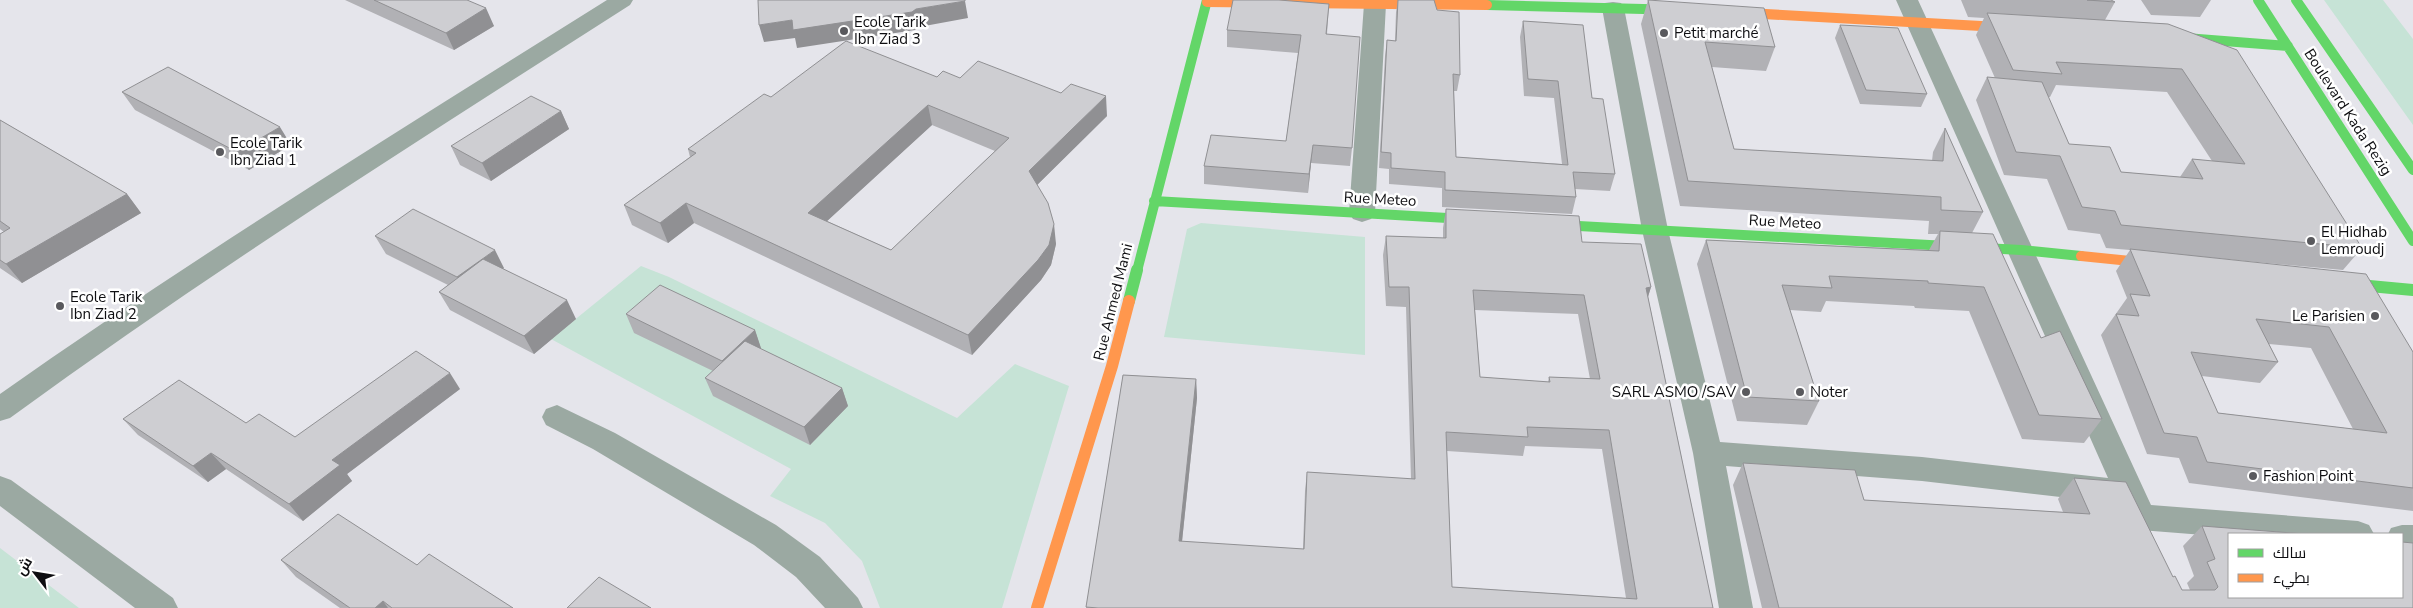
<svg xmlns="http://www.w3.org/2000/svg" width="2413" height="608" font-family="'Nunito Sans',Cairo,sans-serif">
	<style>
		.green { fill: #c6e3d6 }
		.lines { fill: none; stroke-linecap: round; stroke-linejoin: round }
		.street { fill: #9ba9a2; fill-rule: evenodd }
		.fast-far1 { stroke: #63d668; stroke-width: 10 }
		.fast { stroke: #63d668; stroke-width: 12 }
		.slow-far1 { stroke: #ff974d; stroke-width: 10 }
		.slow { stroke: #ff974d; stroke-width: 12 }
		.wall { fill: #b1b1b5; fill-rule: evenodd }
		.shaded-wall { fill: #909093 }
		.building { fill: #ceced2; stroke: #909093; fill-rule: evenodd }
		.poi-dot { fill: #59595d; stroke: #fff; stroke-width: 2 }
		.labels { text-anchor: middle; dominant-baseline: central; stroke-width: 5; stroke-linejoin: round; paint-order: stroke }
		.poi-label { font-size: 15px; fill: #0e0e11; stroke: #fff; text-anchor: start }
		.street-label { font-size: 15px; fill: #0e0e11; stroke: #fff }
	</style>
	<rect width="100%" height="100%" fill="#e5e5eb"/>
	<path class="green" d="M 2324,0 L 2383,0 L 2413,39 L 2413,125 Z
		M 1201,223 L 1365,237 L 1365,355 L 1164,337 L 1187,229 Z
		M 641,266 L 669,277 L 957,418 L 1015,364 L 1069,386 L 1002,608 L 880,608 L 862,561 L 825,523 L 770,496 L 791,469 L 551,339 Z
		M 0,548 L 79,608 L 0,608 Z"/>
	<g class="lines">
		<path class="street" d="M 607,0 L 633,0 L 630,5 C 421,139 211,271 10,418 L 0,421 L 0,394 C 197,255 403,128 607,0 Z
			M 1367,0 L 1383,0 L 1386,4 L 1375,213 L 1371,219 L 1362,222 L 1353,219 L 1349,213 L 1364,4 Z
			M 1896,0 L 1918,0 L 2151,505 L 2358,521 L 2369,525 L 2374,534 L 2229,534 L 2229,537 L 2140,530 L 2129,526 L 2116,496 L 2104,502 L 1922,481 L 1726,466 L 1753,608 L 1719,608 L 1693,453 L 1642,230 L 1602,8 L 1605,3 L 1613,2 L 1621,3 L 1624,8 L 1668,230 L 1720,442 L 1922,457 L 2108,478 Z
			M 557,405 L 615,433 L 776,525 L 820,557 L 858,598 L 863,608 L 825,608 L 796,577 L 754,545 L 593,449 L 546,425 L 542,417 L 546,409 Z
			M 0,476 L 11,480 L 173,598 L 178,608 L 135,608 L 0,506 Z
			M 2402,525 L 2413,525 L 2413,553 L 2402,551 L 2402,534 L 2388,534 L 2391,528 Z"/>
		<path class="fast-far1" d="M 2258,0 L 2413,241
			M 2296,0 L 2413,170
			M 1487,5 L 1683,10
			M 2173,37 L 2288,46
			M 1154,201 L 1482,220
			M 1542,224 L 2021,250 L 2081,256
			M 1137,271 L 1207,0"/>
		<path class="fast" d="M 2337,283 L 2413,290
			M 1129,301 L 1137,270"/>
		<path class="slow-far1" d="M 1207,2 L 1487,5
			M 1728,12 L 2017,28
			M 2081,256 L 2160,264"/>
		<path class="slow" d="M 1037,608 L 1112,366 L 1129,301"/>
	</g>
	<path class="wall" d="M 345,0 L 467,0 L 494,26 L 454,50 Z
		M 1398,0 L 1437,10 L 1460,75 L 1457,91 L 1454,91 L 1456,157 L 1562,164 L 1554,98 L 1524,96 L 1520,37 L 1523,21 L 1592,98 L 1615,174 L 1610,191 L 1575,189 L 1576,197 L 1572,214 L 1442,207 L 1442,188 L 1389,184 L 1389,169 L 1379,168 L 1385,56 L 1387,40 L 1395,41 L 1396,12 Z
		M 1648,0 L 1775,47 L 1766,71 L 1712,67 L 1734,149 L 1932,161 L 1933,152 L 1945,128 L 1983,212 L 1972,233 L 2041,338 L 2102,419 L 2084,443 L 2022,439 L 1969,311 L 1915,308 L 1914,306 L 1826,301 L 1821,312 L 1790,310 L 1819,401 L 1807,425 L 1737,421 L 1697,264 L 1706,240 L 1929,250 L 1938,234 L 1928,234 L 1929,221 L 1680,206 L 1641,24 Z
		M 1961,0 L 2111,0 L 2115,2 L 2105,20 L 2168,24 L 2362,248 L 2343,270 L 2203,257 L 2413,352 L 2413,511 L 2189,483 L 2179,458 L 2147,454 L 2101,335 L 2127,298 L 2116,271 L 2130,250 L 2106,248 L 2100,234 L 2068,230 L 2047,179 L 2004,175 L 1976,100 L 1987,77 L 1995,78 L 1976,35 L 1984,18 L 1968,17 ZM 2056,85 L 2167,92 L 2212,161 L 2192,159 L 2180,177 L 2121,172 L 2069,144 L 2048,97 L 2050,97 ZM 2269,344 L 2311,348 L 2353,429 L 2218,413 L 2202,376 L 2260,383 L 2278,362 Z
		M 2141,0 L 2211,0 L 2200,17 L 2151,15 Z
		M 1329,4 L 1327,34 L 1352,148 L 1350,166 L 1311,163 L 1308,193 L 1204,184 L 1204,166 L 1286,141 L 1298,53 L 1227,47 L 1227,30 Z
		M 1840,25 L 1927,94 L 1921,107 L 1860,104 L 1835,38 Z
		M 937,77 L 1107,116 L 1037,185 L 1056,244 L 1051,265 L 1041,280 L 972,355 L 694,223 L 668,243 L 632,225 L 624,205 L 690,157 L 688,149 L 771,97 ZM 932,125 L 995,151 L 891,250 L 827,221 Z
		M 122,92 L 291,145 L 249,170 L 135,110 Z
		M 561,111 L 569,129 L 491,181 L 460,165 L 451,146 Z
		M 0,120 L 127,194 L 141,213 L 22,283 L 0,268 L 0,234 L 4,232 L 0,229 Z
		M 1446,209 L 1582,242 L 1651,287 L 1648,297 L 1713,608 L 1086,608 L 1123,375 L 1196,379 L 1197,398 L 1182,542 L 1303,549 L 1305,491 L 1307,472 L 1411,479 L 1406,307 L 1386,306 L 1383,255 L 1386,236 L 1443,238 L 1443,228 ZM 1475,310 L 1578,314 L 1590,379 L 1549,377 L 1548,382 L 1480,377 ZM 1525,446 L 1602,449 L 1626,598 L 1452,587 L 1447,451 L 1523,456 Z
		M 375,236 L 504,268 L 503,269 L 576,319 L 534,354 L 450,310 L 439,292 L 448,285 L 386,254 Z
		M 626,314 L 755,330 L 761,349 L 842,388 L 848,406 L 810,445 L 713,396 L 705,378 L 713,371 L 634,333 Z
		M 460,389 L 347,474 L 352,481 L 303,521 L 226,469 L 208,482 L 138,435 L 123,419 L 295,437 Z
		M 1743,463 L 1864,500 L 2063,512 L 2058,499 L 2074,478 L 2173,577 L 2182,590 L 2190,590 L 2187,583 L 2194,576 L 2183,546 L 2202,526 L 2413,608 L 1762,608 L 1733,485 Z
		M 281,560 L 417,565 L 513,608 L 340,608 L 296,577 Z"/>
	<path class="shaded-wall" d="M 965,1 L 968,18 L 919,27 L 915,30 L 797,48 L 795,38 L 764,42 L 759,25 L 792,20 L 916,9 Z
		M 486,8 L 494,26 L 454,50 L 446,33 Z
		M 1106,96 L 1107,116 L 1031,191 L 1029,171 Z
		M 928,105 L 932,125 L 814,233 L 808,213 Z
		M 561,111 L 569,129 L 491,181 L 482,163 Z
		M 280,127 L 291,145 L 249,170 L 237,152 Z
		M 1313,145 L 1311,163 L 1308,193 L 1309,174 Z
		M 127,194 L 141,213 L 22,283 L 6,264 Z
		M 686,203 L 694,223 L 668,243 L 660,223 Z
		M 1054,224 L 1056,244 L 1051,265 L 1041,280 L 972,355 L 968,335 Z
		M 495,250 L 504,268 L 467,295 L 457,277 Z
		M 1651,287 L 1645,306 L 1646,288 Z
		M 567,300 L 576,319 L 534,354 L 524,336 Z
		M 755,330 L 761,348 L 729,379 L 722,361 Z
		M 450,373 L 460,389 L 347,474 L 352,481 L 303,521 L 289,504 L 332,460 Z
		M 1196,379 L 1197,398 L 1180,560 L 1179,541 Z
		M 842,388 L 848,406 L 810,445 L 804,427 Z
		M 211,453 L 226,469 L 208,482 L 193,466 Z
		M 383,601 L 388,608 L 375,608 Z"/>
	<path class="building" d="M 374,0 L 467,0 L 486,8 L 446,33 Z
		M 758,0 L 965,0 L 965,1 L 916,9 L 912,12 L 793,30 L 792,20 L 759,25 Z
		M 1233,0 L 1279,0 L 1329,4 L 1326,34 L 1360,37 L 1352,148 L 1313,145 L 1309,174 L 1204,166 L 1211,135 L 1286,141 L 1301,35 L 1227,30 Z
		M 1398,0 L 1434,0 L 1437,10 L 1459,12 L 1460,75 L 1453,74 L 1456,157 L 1568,165 L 1558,81 L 1528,79 L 1523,21 L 1583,25 L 1592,98 L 1603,99 L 1615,174 L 1573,172 L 1576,197 L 1445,190 L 1445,172 L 1391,168 L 1391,153 L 1381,152 L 1387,40 L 1396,41 Z
		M 1648,0 L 1764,8 L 1775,47 L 1705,42 L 1734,149 L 1943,161 L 1945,128 L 1983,212 L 1941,210 L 1941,197 L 1688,181 Z
		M 2087,0 L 2111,0 L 2115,2 Z
		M 1987,13 L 2168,24 L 2237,50 L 2362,248 L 2121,225 L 2115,211 L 2082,207 L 2060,156 L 2016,152 L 1987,77 L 2042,82 L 2069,144 L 2110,147 L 2121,172 L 2203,179 L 2192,159 L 2245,164 L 2182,69 L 2056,62 L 2062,74 L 2013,70 Z
		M 1840,25 L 1898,28 L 1927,94 L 1866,90 Z
		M 846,41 L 937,77 L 943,71 L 960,78 L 978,61 L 1061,93 L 1071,84 L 1106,96 L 1029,171 L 1048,203 L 1054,224 L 1049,245 L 1038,260 L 968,335 L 686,203 L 660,223 L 624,205 L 696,153 L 688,149 L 764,94 L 771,97 ZM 928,105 L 1009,138 L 891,250 L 808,213 Z
		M 168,67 L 280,127 L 237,152 L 122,92 Z
		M 531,96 L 561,111 L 482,163 L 451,146 Z
		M 0,120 L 127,194 L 6,264 L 0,260 L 0,234 L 10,228 L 0,221 Z
		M 413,209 L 495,250 L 457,277 L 375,236 Z
		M 1446,209 L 1579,216 L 1582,242 L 1641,244 L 1651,287 L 1646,288 L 1713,608 L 1098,608 L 1086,607 L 1123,375 L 1196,379 L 1179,541 L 1304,549 L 1307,472 L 1415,479 L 1409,287 L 1389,287 L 1386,236 L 1446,238 ZM 1473,290 L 1584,295 L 1600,379 L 1549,377 L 1550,382 L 1480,377 ZM 1527,427 L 1609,430 L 1637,599 L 1452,587 L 1446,432 L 1528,437 Z
		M 1940,231 L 1993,234 L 2041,338 L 2060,331 L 2102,419 L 2039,415 L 1984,287 L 1928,283 L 1928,281 L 1829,276 L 1832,288 L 1782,285 L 1819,401 L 1747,397 L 1706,240 L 1939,251 Z
		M 2130,249 L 2366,274 L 2413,352 L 2413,488 L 2207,462 L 2197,437 L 2164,433 L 2116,314 L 2139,316 L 2130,294 L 2150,296 ZM 2256,319 L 2329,327 L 2387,433 L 2218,413 L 2191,352 L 2278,362 Z
		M 483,259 L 567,300 L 524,336 L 439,292 Z
		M 660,285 L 755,330 L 722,361 L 626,314 Z
		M 745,341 L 842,388 L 804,427 L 705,378 Z
		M 416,351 L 450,373 L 332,460 L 340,465 L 289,504 L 211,453 L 193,466 L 123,419 L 179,380 L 246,423 L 259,414 L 295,437 Z
		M 1743,463 L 1855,470 L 1864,500 L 2090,514 L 2074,478 L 2126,482 L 2173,577 L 2175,576 L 2182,590 L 2215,590 L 2218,587 L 2207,562 L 2215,559 L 2202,526 L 2305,534 L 2229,534 L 2229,597 L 2402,597 L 2402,542 L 2413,543 L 2413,608 L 1779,608 Z
		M 338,514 L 417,565 L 429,554 L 513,608 L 392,608 L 383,601 L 375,608 L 350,608 L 281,560 Z
		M 599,577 L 651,608 L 567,608 Z"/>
	<g class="poi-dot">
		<circle cx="844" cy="31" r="5"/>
		<circle cx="1664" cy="33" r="5"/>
		<circle cx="220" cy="152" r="5"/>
		<circle cx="2311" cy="241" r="5"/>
		<circle cx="60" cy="306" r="5"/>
		<circle cx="2375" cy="316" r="5"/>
		<circle cx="1746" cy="392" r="5"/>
		<circle cx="1800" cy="392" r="5"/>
		<circle cx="2253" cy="476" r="5"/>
	</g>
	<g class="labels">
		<g class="poi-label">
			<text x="854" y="22">Ecole Tarik<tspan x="854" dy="17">Ibn Ziad 3</tspan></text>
			<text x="1674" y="33">Petit marché</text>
			<text x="230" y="143">Ecole Tarik<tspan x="230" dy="17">Ibn Ziad 1</tspan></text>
			<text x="2321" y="232">El Hidhab<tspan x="2321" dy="17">Lemroudj</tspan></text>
			<text x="70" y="297">Ecole Tarik<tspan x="70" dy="17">Ibn Ziad 2</tspan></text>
			<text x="2365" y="316" text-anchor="end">Le Parisien</text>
			<text x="1736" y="392" text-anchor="end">SARL ASMO /SAV</text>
			<text x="1810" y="392">Noter</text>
			<text x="2263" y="476">Fashion Point</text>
		</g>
		<g class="street-label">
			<text transform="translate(2348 112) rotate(57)">Boulevard Kada Rezig</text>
			<text transform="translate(1380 199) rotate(3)">Rue Meteo</text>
			<text transform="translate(1785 222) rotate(3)">Rue Meteo</text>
			<text transform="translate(1113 302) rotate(-76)">Rue Ahmed Mami</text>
		</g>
	</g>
	<rect x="2228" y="533" width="175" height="65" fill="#ffffff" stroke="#9f9fa0"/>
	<rect x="2238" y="549" width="25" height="8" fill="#63d668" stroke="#9f9fa0"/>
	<text x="2273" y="558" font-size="15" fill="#0e0e11">سالك</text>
	<rect x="2238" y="574" width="25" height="8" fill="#ff974d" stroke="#9f9fa0"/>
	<text x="2273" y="583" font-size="15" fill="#0e0e11">بطيء</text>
	<g transform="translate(35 573) rotate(301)" stroke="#ffffff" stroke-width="4" paint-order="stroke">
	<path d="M0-4L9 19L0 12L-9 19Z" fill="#0e0e11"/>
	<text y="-8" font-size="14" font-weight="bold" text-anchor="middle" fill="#0e0e11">ش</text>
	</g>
</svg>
